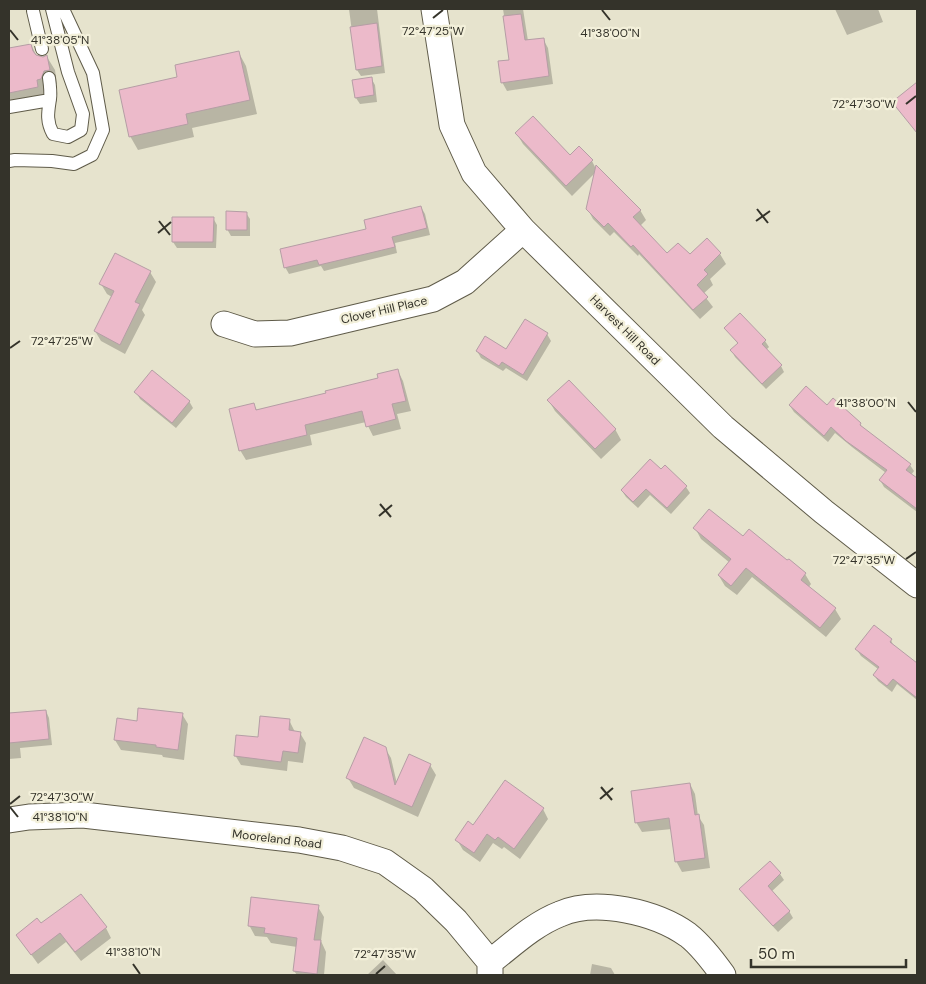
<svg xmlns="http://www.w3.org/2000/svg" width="926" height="984" font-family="'DM Sans',sans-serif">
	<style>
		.shadow { fill: #0003 }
		.building { fill: #ecbaca; stroke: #b59ea5 }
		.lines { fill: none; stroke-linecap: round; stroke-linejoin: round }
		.lane-casing { stroke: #5f5b49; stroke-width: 14 }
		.street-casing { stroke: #5f5b49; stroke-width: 27 }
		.lane { stroke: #fff; stroke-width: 12 }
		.street { stroke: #fff; stroke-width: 25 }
		.ticks { fill: none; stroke: #34332a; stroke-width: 2 }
		.labels { text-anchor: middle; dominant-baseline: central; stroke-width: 4.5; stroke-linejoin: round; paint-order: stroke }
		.street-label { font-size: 12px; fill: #34332a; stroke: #f3f0da }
		.ticks-label { font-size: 12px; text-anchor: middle; fill: #34332a; stroke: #f3f0da; stroke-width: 4.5; stroke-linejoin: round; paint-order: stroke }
	</style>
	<rect width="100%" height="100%" fill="#e6e3cd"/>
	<path class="shadow" d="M 349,9 L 377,9 L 385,73 L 361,76 L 357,70 Z
		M 503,9 L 523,9 L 528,41 L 543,39 L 548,48 L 553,84 L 507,91 L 502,82 L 511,61 Z
		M 835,9 L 878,9 L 883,22 L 847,35 Z
		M 31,45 L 37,56 L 44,58 L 47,57 L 55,70 L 57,84 L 52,85 L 48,92 L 44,93 L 45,101 L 9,107 L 9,49 Z
		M 239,53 L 246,66 L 257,114 L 192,128 L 194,137 L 138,150 L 130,136 L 179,78 Z
		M 371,78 L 375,85 L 377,102 L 360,104 L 356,98 Z
		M 517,134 L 570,157 L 579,148 L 592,161 L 596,169 L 640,210 L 646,220 L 640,226 L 667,255 L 690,256 L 720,254 L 726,264 L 710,279 L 713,285 L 703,294 L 713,307 L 700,319 L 639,254 L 638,256 L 614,232 L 610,236 L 593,219 L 587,208 L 595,173 L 572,196 L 523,144 Z
		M 421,207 L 425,214 L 430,235 L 395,243 L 397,253 L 324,271 L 321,266 L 289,274 L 285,267 Z
		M 246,213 L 250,219 L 250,236 L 231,236 L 227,229 Z
		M 213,218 L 217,225 L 216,248 L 177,248 L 173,242 Z
		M 150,272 L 156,282 L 142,310 L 145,315 L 125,354 L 101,341 L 95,331 L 112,297 L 107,294 L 101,284 Z
		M 726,328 L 765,341 L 769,347 L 766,350 L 781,366 L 784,372 L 766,389 L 735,357 L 732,351 L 738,344 Z
		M 547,334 L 551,341 L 527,381 L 506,368 L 503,371 L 481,358 L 477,351 L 507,351 Z
		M 398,371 L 403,381 L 411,411 L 397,414 L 401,429 L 373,436 L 366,422 L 310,435 L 312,445 L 246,460 L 240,450 L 253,404 L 257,410 L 327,394 L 379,379 Z
		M 136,392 L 189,401 L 193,408 L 176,428 L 140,399 Z
		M 833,400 L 860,424 L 864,430 L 910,465 L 914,471 L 911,475 L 917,480 L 917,512 L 884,487 L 880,480 L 886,473 L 852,447 L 835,433 L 828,442 L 794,412 L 790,406 L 827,406 Z
		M 549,401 L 615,429 L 621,440 L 601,459 L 555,411 Z
		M 662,471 L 686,487 L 690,493 L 671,514 L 650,495 L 638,508 L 626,497 L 622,491 Z
		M 695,528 L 743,538 L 788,562 L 805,574 L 811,584 L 808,588 L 835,609 L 841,619 L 826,637 L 752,577 L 737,595 L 725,586 L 719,576 L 730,563 L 701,539 Z
		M 891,640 L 894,647 L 917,664 L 917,700 L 897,684 L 892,692 L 878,681 L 874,675 L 878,669 L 861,656 L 857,650 Z
		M 46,711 L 49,718 L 52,745 L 20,748 L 21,758 L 9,759 L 9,714 Z
		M 182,714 L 188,724 L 184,760 L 163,757 L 162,755 L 121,750 L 115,740 L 138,722 Z
		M 289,720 L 295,732 L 300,733 L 306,743 L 303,763 L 288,761 L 287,771 L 241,765 L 235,755 Z
		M 385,748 L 391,758 L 397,784 L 430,765 L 436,775 L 418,817 L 354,788 L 348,778 Z
		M 690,784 L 695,794 L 698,816 L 704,825 L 710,868 L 682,872 L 676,861 L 672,829 L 642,832 L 636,822 Z
		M 543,809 L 548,819 L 520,859 L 504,847 L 502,849 L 493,843 L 480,862 L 463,850 L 457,840 L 473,827 Z
		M 780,874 L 784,880 L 771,892 L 789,911 L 793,918 L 778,932 L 745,896 L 741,889 Z
		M 318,907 L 324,917 L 321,941 L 326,952 L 324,975 L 297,975 L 294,971 L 297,947 L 271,943 L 267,937 L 255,936 L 249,925 Z
		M 41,924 L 106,928 L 111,938 L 81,961 L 66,942 L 38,964 L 17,935 Z
		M 383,960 L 397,975 L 367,975 Z
		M 592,964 L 611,968 L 615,975 L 590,975 Z"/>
	<path class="building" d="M 521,14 L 525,40 L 544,38 L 549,76 L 501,83 L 498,61 L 509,60 L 503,16 Z
		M 377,23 L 382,66 L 356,70 L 350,27 Z
		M 31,44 L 33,51 L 36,55 L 43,57 L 47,55 L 50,70 L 44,71 L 41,79 L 37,80 L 38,87 L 9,93 L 9,48 Z
		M 239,51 L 250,100 L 186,114 L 188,124 L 129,137 L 119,90 L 177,77 L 175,65 Z
		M 372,77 L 374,95 L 355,98 L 352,80 Z
		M 917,82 L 917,133 L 892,102 Z
		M 533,116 L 570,155 L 579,146 L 593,160 L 566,186 L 515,133 Z
		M 596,165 L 641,210 L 633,217 L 667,253 L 678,243 L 690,254 L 707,238 L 721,253 L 704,270 L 708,274 L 697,285 L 708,297 L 693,310 L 633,245 L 631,247 L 608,223 L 604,227 L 586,209 Z
		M 421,206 L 427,228 L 392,237 L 395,247 L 319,265 L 317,260 L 284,268 L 280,249 L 366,229 L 364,220 Z
		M 226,211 L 247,212 L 247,230 L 226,230 Z
		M 172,217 L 214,217 L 213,242 L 172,242 Z
		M 115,253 L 151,271 L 135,302 L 140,304 L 120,345 L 94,331 L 114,291 L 99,284 Z
		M 740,313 L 766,340 L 762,344 L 782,365 L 762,384 L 730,350 L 738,343 L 724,328 Z
		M 525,319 L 548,333 L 523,375 L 502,362 L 499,366 L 476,351 L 485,336 L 506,349 Z
		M 398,369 L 406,401 L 392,404 L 396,419 L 366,427 L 362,411 L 305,425 L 307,435 L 239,451 L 229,409 L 254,403 L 256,410 L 326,393 L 325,391 L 378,378 L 377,374 Z
		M 152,370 L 190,401 L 172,423 L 134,392 Z
		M 569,380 L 616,429 L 595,449 L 547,400 Z
		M 806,386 L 827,405 L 833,398 L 861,423 L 860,425 L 911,464 L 906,470 L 917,478 L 917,509 L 879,480 L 887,470 L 846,441 L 831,427 L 824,436 L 789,405 Z
		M 650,459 L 661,469 L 665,465 L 687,486 L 667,508 L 646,489 L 633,502 L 621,490 Z
		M 709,509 L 743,536 L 749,529 L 787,560 L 789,559 L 806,573 L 801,580 L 836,608 L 820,628 L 746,568 L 731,586 L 718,575 L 731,559 L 693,528 Z
		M 874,625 L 892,639 L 890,642 L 917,663 L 917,698 L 893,679 L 887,686 L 873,675 L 879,667 L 855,649 Z
		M 138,708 L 183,713 L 178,750 L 156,747 L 156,745 L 114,740 L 117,718 L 137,721 Z
		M 46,710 L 49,739 L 9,743 L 9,713 Z
		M 260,716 L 290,719 L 289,730 L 301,732 L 298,753 L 283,751 L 281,762 L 234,756 L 236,735 L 258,737 Z
		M 364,737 L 386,747 L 395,785 L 409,754 L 431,764 L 412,807 L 346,778 Z
		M 505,780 L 544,808 L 514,849 L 498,837 L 495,840 L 487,834 L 474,853 L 455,840 L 468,821 L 473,825 Z
		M 690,783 L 695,815 L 699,814 L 705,858 L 675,862 L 669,818 L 635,823 L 631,791 Z
		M 770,861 L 781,873 L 768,886 L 790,911 L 773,926 L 739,889 Z
		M 81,894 L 107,927 L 75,952 L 60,933 L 31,955 L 16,935 L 37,918 L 41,923 Z
		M 251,897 L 319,905 L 314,940 L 321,940 L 317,974 L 293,971 L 297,938 L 264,933 L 265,928 L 248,926 Z"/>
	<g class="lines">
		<g class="lane-casing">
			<path id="lane" d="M 33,11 L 42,49
				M 49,78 C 50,85 51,92 50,99 C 48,112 46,121 53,134 L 68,137 L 81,130 L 83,114 L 68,72 L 52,9
				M 9,107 L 50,100
				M 9,161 L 15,160 L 52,161 L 74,164 L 92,155 L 103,130 L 93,73 L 63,9"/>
		</g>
		<g class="street-casing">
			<path id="street" d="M 434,9 L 452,125 L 474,173 L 523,230 L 723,427 L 824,512 L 917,585
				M 224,324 L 255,334 L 290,333 L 433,299 L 465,282 L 523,230
				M 9,820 L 29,817 L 83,815 L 299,840 L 342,848 L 385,862 L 423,889 L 456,921 L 490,962 L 490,975
				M 490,962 C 512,945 534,924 560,914 C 596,898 656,912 688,935 C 702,946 713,961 723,975"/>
		</g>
		<use href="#lane" class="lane"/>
		<use href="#street" class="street"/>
	</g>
	<path class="ticks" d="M 602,10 L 610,20M 433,18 L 443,10M 10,30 L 18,40M 906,104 L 916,96M 757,209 L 768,223M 159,221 L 170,235M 756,221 L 770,211M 158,233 L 171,222M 10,348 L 20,341M 908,402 L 916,412M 380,504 L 391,517M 379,516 L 392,505M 906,559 L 916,552M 601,787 L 612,800M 600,799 L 613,788M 10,804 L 20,796M 10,807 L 18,817M 133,964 L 140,974M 376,974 L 385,966"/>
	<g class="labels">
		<g class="street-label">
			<text transform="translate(384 310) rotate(-13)">Clover Hill Place</text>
			<text transform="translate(625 330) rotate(45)">Harvest Hill Road</text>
			<text transform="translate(277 839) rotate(7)">Mooreland Road</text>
		</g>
	</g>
	<g class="ticks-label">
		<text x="433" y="35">72°47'25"W</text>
		<text x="610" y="37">41°38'00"N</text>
		<text x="60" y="44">41°38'05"N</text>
		<text x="864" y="108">72°47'30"W</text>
		<text x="62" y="345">72°47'25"W</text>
		<text x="866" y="407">41°38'00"N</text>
		<text x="864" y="564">72°47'35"W</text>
		<text x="62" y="801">72°47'30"W</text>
		<text x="60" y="821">41°38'10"N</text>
		<text x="133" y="956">41°38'10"N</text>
		<text x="385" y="958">72°47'35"W</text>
	</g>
	<rect width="926" height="984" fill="none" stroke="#34332a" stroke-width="20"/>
	<path d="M751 959v8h155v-8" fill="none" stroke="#34332a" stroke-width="2.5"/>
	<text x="758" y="959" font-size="15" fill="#34332a" stroke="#f3f0da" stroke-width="4" paint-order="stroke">50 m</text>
</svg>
